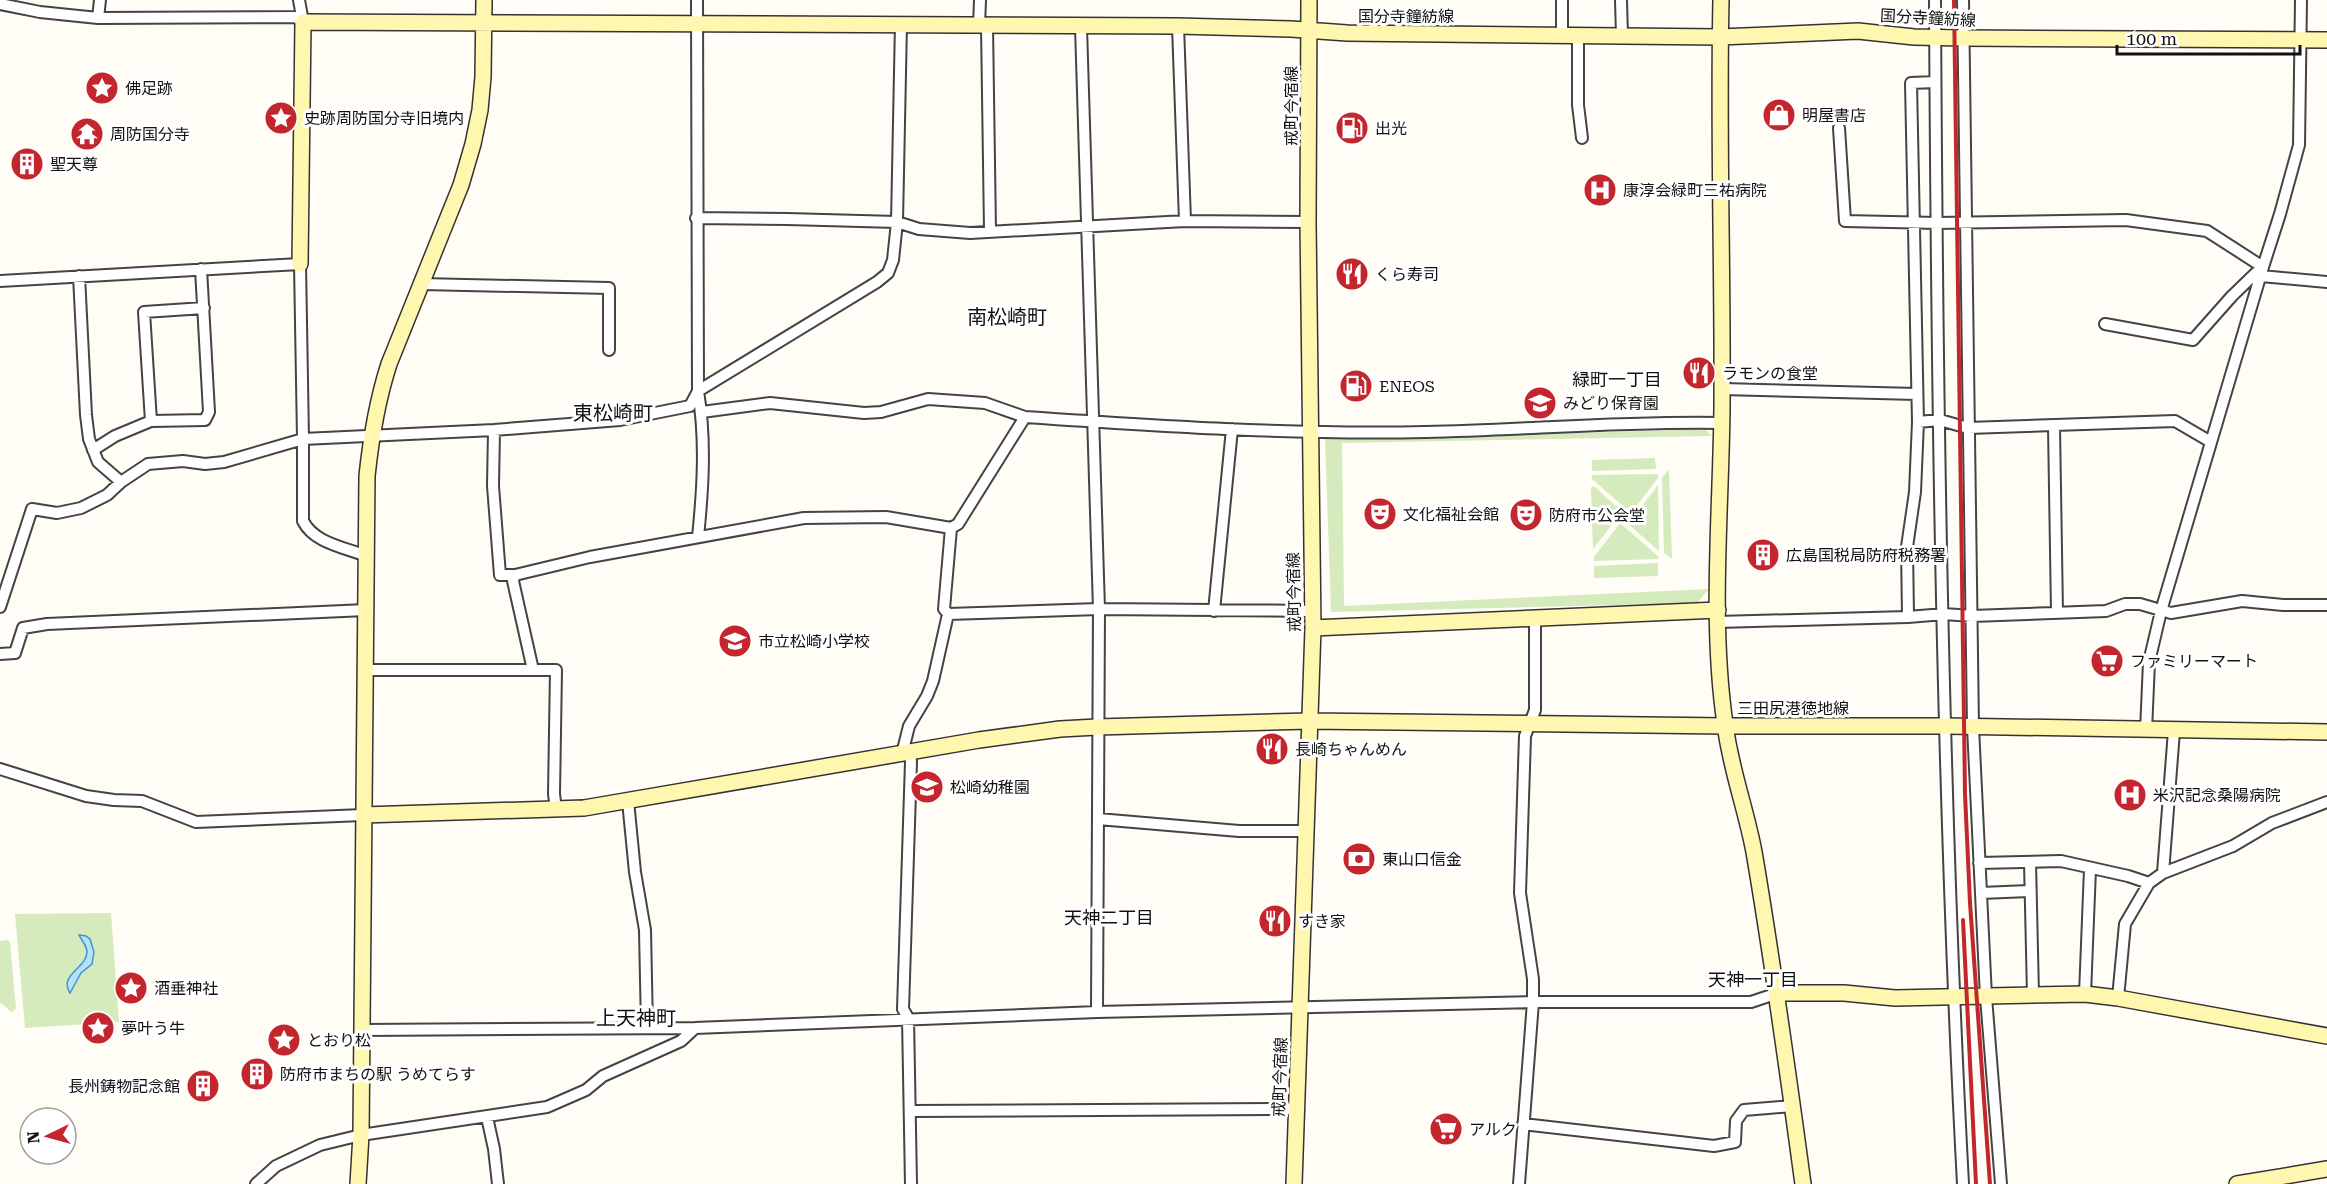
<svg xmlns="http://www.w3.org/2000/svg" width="2327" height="1184" font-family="'Roboto Serif','Noto Sans JP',serif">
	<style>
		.green { fill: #d5ebbd }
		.water { fill: #b9e0f7; stroke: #3f96cf; stroke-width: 1.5 }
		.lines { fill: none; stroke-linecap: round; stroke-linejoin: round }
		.street-casing { stroke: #444; stroke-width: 14 }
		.secondary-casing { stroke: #333; stroke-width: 18 }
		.street { stroke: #fff; stroke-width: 10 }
		.secondary { stroke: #fff6b0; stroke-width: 15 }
		.rail { stroke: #c4262e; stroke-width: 4 }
		.labels { text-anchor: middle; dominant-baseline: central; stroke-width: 6; stroke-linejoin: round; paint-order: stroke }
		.street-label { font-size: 16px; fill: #111; stroke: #fff }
		.poi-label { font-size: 16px; fill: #111; stroke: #fff; text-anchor: start }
		.neighbourhood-label { font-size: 18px; fill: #111; stroke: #fff }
		.quarter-label { font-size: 20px; fill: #111; stroke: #fff }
	</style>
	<rect width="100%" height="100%" fill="#fffdf5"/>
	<path class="green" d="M 1705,429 L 1712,436 L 1342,443 L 1344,606 L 1709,589 L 1697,603 L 1331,612 L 1325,437 L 1426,438 Z
		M 1655,458 L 1656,469 L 1592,471 L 1592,460 Z
		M 1669,469 L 1672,559 L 1664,553 L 1662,478 Z
		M 1658,474 L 1658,478 L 1631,513 L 1592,479 L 1592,475 Z
		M 1658,485 L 1659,551 L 1628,524 Z
		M 1594,486 L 1622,512 L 1593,549 L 1591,487 Z
		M 1620,523 L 1658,556 L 1659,559 L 1594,561 L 1594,557 Z
		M 1658,563 L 1658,576 L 1594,578 L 1594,566 Z
		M 111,913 L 119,1022 L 25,1028 L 15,914 Z
		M 8,940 L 10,942 L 16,1009 L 11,1012 L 0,1002 L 0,941 Z"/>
	<path class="water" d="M 79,935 L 86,936 L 90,939 L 94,952 L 92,964 L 81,973 L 70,993 C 58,975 87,968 87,952 C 87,946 82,941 79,935 Z"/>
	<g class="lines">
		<g class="street-casing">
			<path id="street" d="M 299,0 L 303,22
				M 697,0 L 698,391 C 706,440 703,488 698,537
				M 1621,0 L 1622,36
				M 1935,0 C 1937,395 1942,790 1963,1184
				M 1963,0 L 1973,727 L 1986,997 L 2001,1184
				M 0,4 L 40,12 L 98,18 L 295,17 L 303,22
				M 98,18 L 100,0
				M 979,26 L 980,0
				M 987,26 L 990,231
				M 1178,26 L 1185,221
				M 1081,27 L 1099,609 L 1097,1012
				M 1562,35 L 1562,0
				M 1578,35 L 1578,105 L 1582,138
				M 1839,128 L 1845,221 L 1937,223 L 2126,220 L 2207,231 L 2263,267
				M 696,218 L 787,219 L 897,222 L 919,229 L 970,233 L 1185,221 L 1308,222
				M 79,276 L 86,415 L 89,439 L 98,462 L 121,482
				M 2261,276 L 2327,282
				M 0,281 L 300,264 L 303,439 L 303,521 C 314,543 344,547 366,556
				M 421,284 L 609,288 L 609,350
				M 2105,324 L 2193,340 L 2232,296 L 2262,267
				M 1722,389 L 1917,394
				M 702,412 L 770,403 L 864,413 L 881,412 L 928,399 L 985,403 L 1025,417 C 1158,426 1292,435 1426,432 C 1525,430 1623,421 1722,423
				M 151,421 L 144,312 L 204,308
				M 1918,422 L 1940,420 L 1968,428 L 2175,421 L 2211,442
				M 2054,427 L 2057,612
				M 494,430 L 493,486 L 500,575 L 515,575 L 590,557 L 804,518 L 886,517 L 951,528 L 958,524 L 1025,417
				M 93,450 L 115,436 L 151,421 L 205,420 L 209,412 L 201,269
				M 515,575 L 513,581 L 533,670
				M 0,607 L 32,509 L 57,513 L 81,508 L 107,495 L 121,482 L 148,464 L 183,461 L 205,464 L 224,462 L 303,439 L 494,430 L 620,420 L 690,406 L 698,391 L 877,282 L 888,273 L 893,260 L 897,222 L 901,23
				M 1214,611 L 1232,429
				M 948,614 L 1099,609 L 1312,611
				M 1908,617 L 1907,547 L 1915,492 L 1918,422 L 1911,83 L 1935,82
				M 1718,622 L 1908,617 L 1944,614 L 1972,616 L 2106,611 L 2125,604 L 2140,604 L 2171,613 L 2242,601 L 2283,605 L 2327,605
				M 0,654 L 15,653 L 23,628 L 47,624 L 366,610
				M 365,670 L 556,670 L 554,794 L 556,810
				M 2146,731 L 2149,662 L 2161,611 L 2263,267 L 2280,214 L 2299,145 L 2301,0
				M 910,752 L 911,762 L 903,1009 L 908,1018 L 911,1184
				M 902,754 L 909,726 L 927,696 L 933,681 L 948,614 L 944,609 L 951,528
				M 0,769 L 86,796 L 114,800 L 142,801 L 196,822 L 363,815
				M 628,801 L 635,872 L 645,930 L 647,1028
				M 1098,819 L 1239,831 L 1306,831
				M 2030,862 L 2033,995
				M 1979,863 L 2061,861 L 2128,876 L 2149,883
				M 2163,873 L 2174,731
				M 1981,893 L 2029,891
				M 2085,994 L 2090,869
				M 2118,998 L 2125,924 L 2149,883 L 2163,873 L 2233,846 L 2272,823 L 2327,802
				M 361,1030 L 695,1028 L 1097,1012 L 1533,1002 L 1751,1002 L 1778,993
				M 911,1111 L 1296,1109
				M 487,1117 L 494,1149 L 498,1184
				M 1523,1124 L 1714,1146 L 1735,1142 L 1736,1121 L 1744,1110 L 1793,1106
				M 256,1184 L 276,1166 L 320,1145 L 361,1135 L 547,1107 L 586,1090 L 603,1076 L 681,1041 L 695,1028
				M 1519,1184 L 1533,1002 L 1533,979 L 1520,893 L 1525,736 L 1535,710 L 1535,617"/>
		</g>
		<g class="secondary-casing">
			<path id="secondary" d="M 1721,0 C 1718,136 1723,271 1722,407 C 1721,512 1710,620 1725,724 C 1730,767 1746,809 1754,852 C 1773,963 1788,1073 1803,1184
				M 300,264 L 303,22 L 1178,26 L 1291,29 L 1347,33 L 1720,37 L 1858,31 L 1914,37 L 1963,38 L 2327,40
				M 1313,628 L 1718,610
				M 363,815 L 584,808 L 979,740 L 1060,729 L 1097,727 L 1309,721 L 1725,726 L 1946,726 L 2327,732
				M 1778,993 L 1844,993 L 1895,998 L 2085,994 L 2118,998 L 2327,1036
				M 358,1184 L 361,1135 L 367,476 C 371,438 377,401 389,364 L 461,185 L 473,144 L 480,110 L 483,77 L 484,0
				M 1294,1184 L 1313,628 L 1308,222 L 1309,0
				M 2237,1184 L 2327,1169"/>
		</g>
		<use href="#street" class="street"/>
		<use href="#secondary" class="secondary"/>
		<path class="rail" d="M 1954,0 L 1965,794 L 1970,903 L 1990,1184
			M 1963,920 L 1976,1184"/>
	</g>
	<defs>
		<g id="sight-disc" transform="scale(1.725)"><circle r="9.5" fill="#c4262e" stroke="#fff"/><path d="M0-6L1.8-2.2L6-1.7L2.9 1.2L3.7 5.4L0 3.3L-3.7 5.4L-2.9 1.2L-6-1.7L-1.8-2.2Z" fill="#fff"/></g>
		<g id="shop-disc" transform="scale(1.725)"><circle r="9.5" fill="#c4262e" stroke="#fff"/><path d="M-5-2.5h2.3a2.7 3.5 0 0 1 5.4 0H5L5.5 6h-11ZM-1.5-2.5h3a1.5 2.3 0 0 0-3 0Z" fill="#fff"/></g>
		<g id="fuel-disc" transform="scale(1.725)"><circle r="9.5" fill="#c4262e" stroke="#fff"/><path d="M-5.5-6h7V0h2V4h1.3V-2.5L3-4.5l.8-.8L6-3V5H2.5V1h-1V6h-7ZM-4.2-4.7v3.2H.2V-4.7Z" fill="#fff"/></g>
		<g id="temple-disc" transform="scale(1.725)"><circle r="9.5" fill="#c4262e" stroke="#fff"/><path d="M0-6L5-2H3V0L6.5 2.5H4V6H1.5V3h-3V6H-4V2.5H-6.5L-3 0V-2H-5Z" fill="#fff"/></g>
		<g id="building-disc" transform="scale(1.725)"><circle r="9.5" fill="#c4262e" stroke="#fff"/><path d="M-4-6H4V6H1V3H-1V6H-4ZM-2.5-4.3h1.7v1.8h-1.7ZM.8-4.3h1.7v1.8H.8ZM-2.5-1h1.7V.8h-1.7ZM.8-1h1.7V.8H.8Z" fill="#fff"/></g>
		<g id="hospital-disc" transform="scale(1.725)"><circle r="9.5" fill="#c4262e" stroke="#fff"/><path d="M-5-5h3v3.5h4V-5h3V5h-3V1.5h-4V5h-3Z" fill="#fff"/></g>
		<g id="restaurant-disc" transform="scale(1.725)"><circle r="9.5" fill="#c4262e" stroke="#fff"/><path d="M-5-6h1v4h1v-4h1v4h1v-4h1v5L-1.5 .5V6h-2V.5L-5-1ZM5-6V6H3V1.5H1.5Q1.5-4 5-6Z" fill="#fff"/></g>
		<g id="school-disc" transform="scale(1.725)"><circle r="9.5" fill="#c4262e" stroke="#fff"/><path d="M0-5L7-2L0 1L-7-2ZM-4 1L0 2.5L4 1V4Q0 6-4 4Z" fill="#fff"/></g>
		<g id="theatre-disc" transform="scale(1.725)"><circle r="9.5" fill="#c4262e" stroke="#fff"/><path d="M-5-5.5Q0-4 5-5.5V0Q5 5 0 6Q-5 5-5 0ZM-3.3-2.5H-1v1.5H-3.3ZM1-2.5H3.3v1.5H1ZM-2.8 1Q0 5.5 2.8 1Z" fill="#fff"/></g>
		<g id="supermarket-disc" transform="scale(1.725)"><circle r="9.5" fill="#c4262e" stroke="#fff"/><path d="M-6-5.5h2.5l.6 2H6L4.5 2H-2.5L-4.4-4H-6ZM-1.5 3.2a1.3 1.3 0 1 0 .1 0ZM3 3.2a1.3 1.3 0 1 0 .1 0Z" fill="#fff"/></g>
		<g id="bank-disc" transform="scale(1.725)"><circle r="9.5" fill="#c4262e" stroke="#fff"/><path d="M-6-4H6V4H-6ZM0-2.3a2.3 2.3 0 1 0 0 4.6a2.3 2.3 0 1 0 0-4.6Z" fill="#fff"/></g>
	</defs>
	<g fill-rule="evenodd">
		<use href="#sight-disc" x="102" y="88"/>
		<use href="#shop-disc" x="1779" y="115"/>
		<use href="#sight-disc" x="281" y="118"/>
		<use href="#fuel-disc" x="1352" y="128"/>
		<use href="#temple-disc" x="87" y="134"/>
		<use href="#building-disc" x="27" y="164"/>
		<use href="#hospital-disc" x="1600" y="190"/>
		<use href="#restaurant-disc" x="1352" y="274"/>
		<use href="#restaurant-disc" x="1699" y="373"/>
		<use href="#fuel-disc" x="1356" y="386"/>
		<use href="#school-disc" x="1540" y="403"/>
		<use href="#theatre-disc" x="1380" y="514"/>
		<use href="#theatre-disc" x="1526" y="515"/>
		<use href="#building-disc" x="1763" y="555"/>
		<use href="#school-disc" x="735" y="641"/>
		<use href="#supermarket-disc" x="2107" y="661"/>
		<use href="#restaurant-disc" x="1272" y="749"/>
		<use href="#school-disc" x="927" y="787"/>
		<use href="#hospital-disc" x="2130" y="795"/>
		<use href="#bank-disc" x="1359" y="859"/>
		<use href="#restaurant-disc" x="1275" y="921"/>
		<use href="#sight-disc" x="131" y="988"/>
		<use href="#sight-disc" x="98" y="1028"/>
		<use href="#sight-disc" x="284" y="1040"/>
		<use href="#building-disc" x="257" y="1074"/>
		<use href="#building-disc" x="203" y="1086"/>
		<use href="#supermarket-disc" x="1446" y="1129"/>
	</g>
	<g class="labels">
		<g class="street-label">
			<text x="1406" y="16">国分寺鐘紡線</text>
			<text transform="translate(1928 18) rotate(3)">国分寺鐘紡線</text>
			<text transform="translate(1291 106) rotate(-90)">戒町今宿線</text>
			<text transform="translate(1294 592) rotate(-91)">戒町今宿線</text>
			<text x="1793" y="708">三田尻港徳地線</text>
			<text transform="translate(1280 1077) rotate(-88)">戒町今宿線</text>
		</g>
		<g class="poi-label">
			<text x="125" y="88">佛足跡</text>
			<text x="1802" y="115">明屋書店</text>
			<text x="304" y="118">史跡周防国分寺旧境内</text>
			<text x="1375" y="128">出光</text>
			<text x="110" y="134">周防国分寺</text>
			<text x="50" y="164">聖天尊</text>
			<text x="1623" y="190">康淳会緑町三祐病院</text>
			<text x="1375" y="274">くら寿司</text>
			<text x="1722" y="373">ラモンの食堂</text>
			<text x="1379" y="386">ENEOS</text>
			<text x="1563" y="403">みどり保育園</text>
			<text x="1403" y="514">文化福祉会館</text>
			<text x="1549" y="515">防府市公会堂</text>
			<text x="1786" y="555">広島国税局防府税務署</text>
			<text x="758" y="641">市立松崎小学校</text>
			<text x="2130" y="661">ファミリーマート</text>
			<text x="1295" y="749">長崎ちゃんめん</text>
			<text x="950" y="787">松崎幼稚園</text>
			<text x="2153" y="795">米沢記念桑陽病院</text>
			<text x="1382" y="859">東山口信金</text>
			<text x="1298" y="921">すき家</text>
			<text x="154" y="988">酒垂神社</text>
			<text x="121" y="1028">夢叶う牛</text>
			<text x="307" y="1040">とおり松</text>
			<text x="280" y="1074">防府市まちの駅 うめてらす</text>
			<text x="180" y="1086" text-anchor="end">長州鋳物記念館</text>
			<text x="1469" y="1129">アルク</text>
		</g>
		<g class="neighbourhood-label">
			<text x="1617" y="379">緑町一丁目</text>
			<text x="1109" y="917">天神二丁目</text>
			<text x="1753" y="979">天神一丁目</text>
		</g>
		<g class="quarter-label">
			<text x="1007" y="317">南松崎町</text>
			<text x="613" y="413">東松崎町</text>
			<text x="636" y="1018">上天神町</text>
		</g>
	</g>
	<g transform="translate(48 1136) rotate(265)"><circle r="28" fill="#ffffff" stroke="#a0a0a0" stroke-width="1.5"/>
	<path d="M0-4.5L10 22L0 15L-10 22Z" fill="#c4262e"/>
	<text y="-9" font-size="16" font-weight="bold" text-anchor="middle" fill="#111111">N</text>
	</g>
	<path d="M2117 45v9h183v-9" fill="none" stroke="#111111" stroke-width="3"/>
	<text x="2126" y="45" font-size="18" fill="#111111" stroke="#ffffff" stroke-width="4.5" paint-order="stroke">100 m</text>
</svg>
